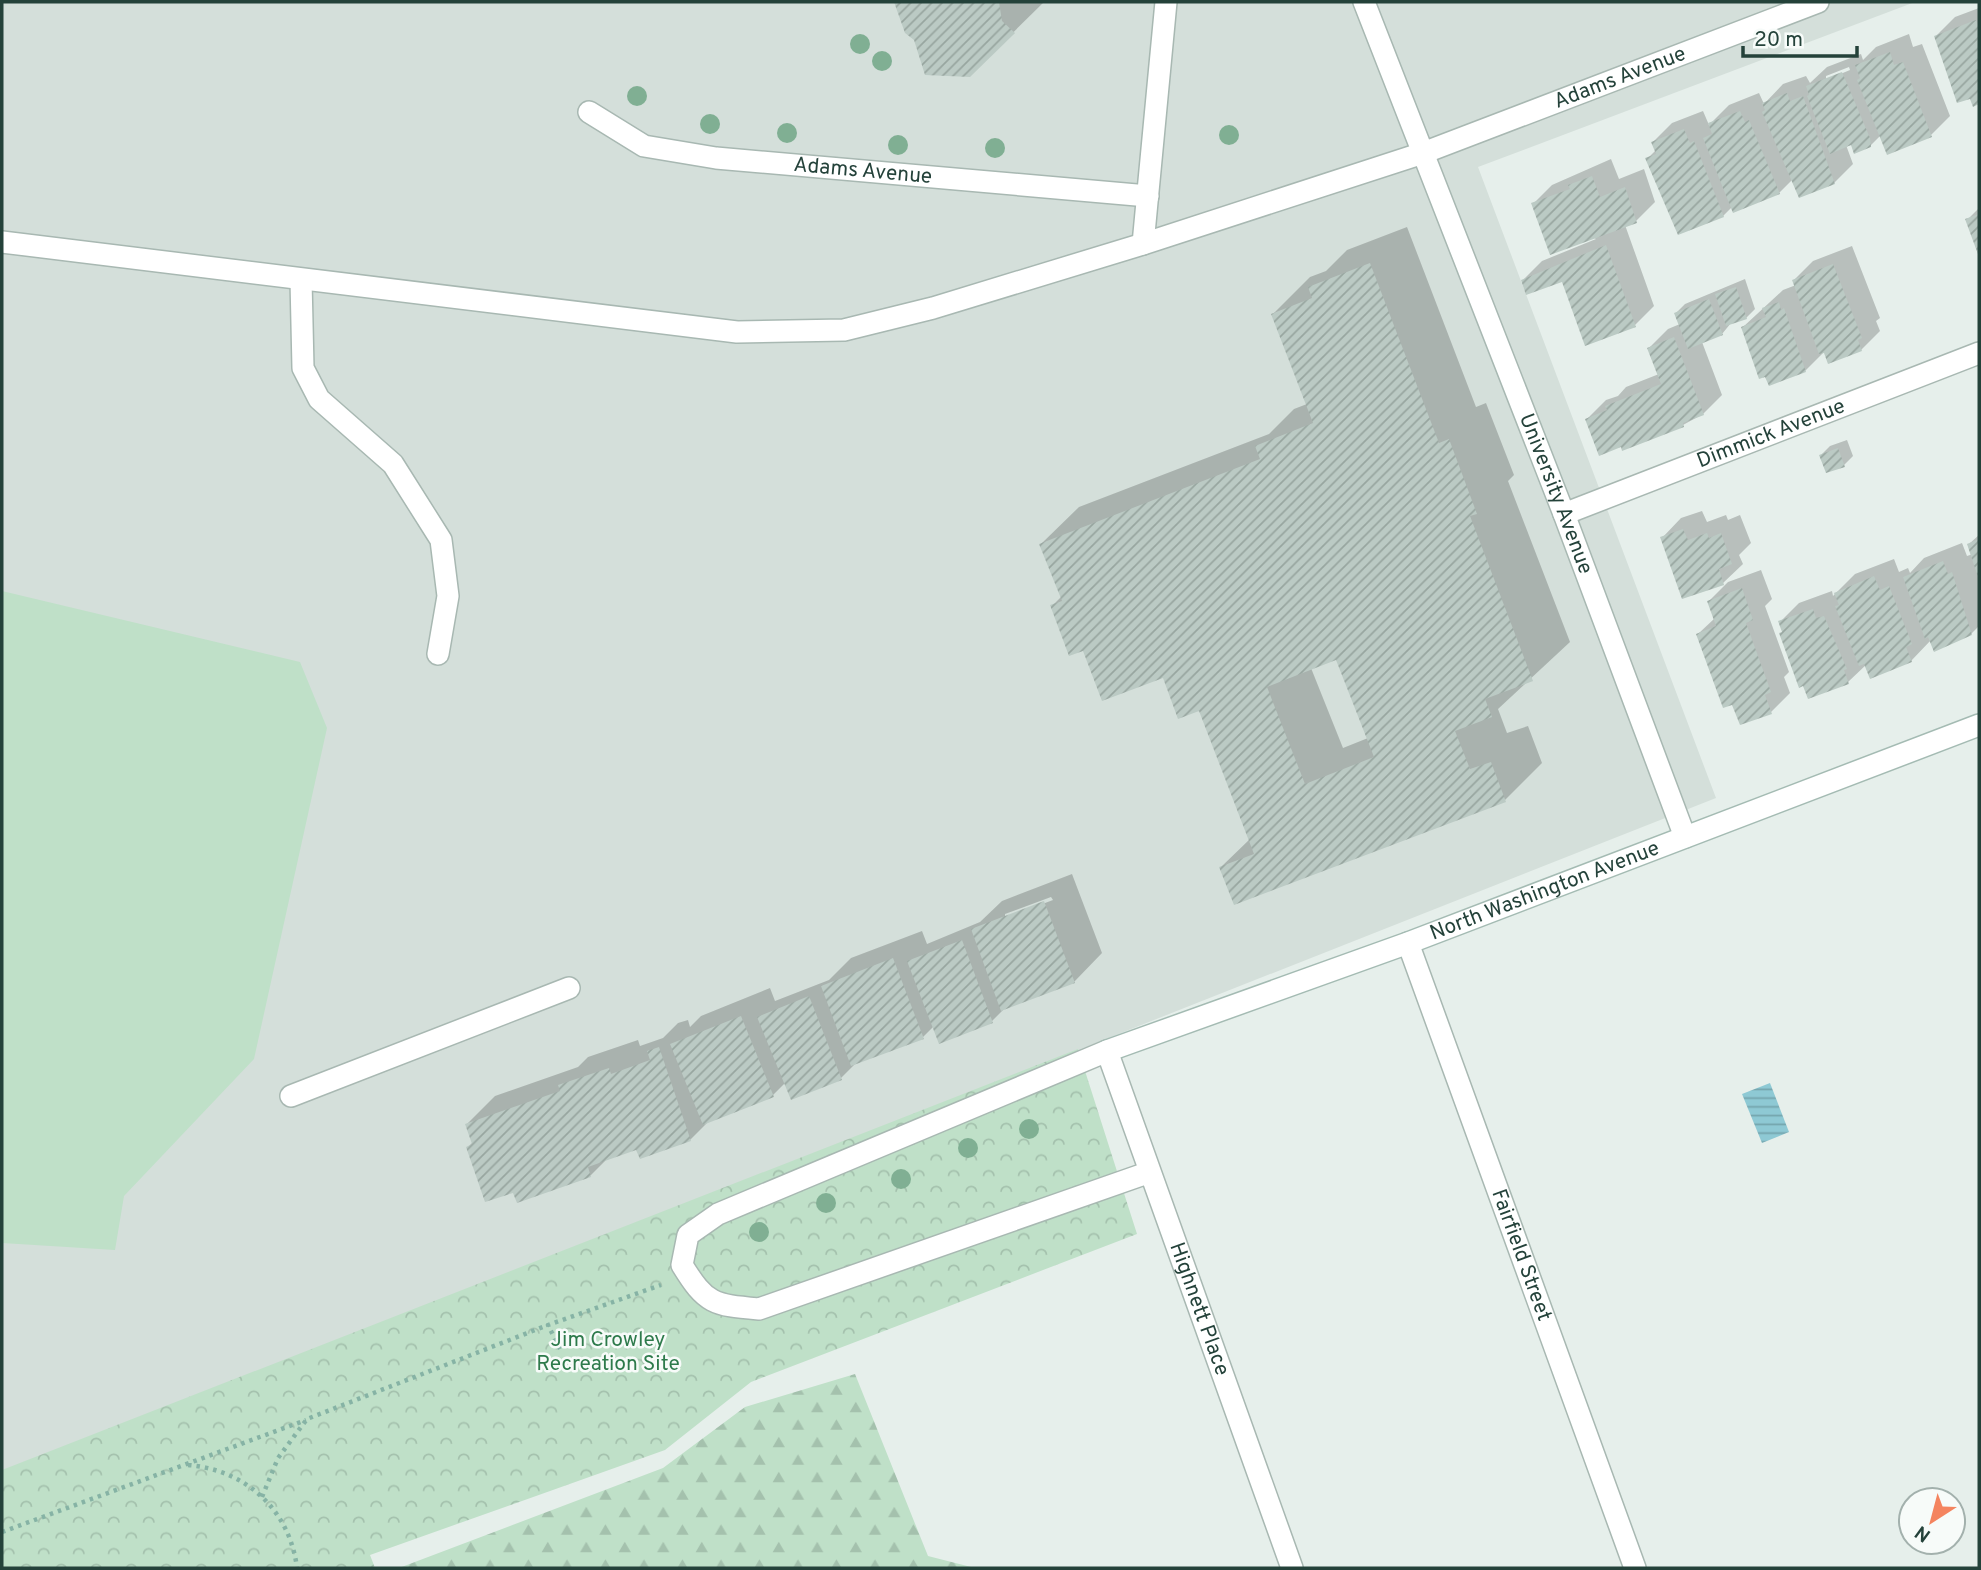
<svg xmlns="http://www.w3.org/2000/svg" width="1981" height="1570" font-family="Overpass,sans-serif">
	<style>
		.built { fill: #d4dfda }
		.grass { fill: #bfe0c8 }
		.forest { fill: url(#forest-firs) }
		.park { fill: url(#park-crowns) }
		.water { fill: url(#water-rules) }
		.shadow { fill: #0003; fill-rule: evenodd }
		.building { fill: url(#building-hatch); fill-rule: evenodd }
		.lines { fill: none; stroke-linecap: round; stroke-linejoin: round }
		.lane-casing { stroke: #a8b8b2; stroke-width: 24 }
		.street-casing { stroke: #a8b8b2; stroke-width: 24 }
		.secondary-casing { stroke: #a4bbb3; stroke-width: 24 }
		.path { stroke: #86b3a5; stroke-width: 4.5; stroke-dasharray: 3.5 5; stroke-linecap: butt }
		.lane { stroke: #fff; stroke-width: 21 }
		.street { stroke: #fff; stroke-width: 21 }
		.secondary { stroke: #fff; stroke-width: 21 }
		.tree { fill: #80af93 }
		.labels { text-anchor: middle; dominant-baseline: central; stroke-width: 5; stroke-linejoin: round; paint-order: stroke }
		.street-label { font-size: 21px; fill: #24423a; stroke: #f7fbf9 }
		.park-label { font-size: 21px; fill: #2d7a4b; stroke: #f7fbf9 }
	</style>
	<defs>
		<pattern id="forest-firs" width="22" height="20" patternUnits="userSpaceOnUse" patternTransform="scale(1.75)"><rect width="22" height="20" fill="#bfe0c8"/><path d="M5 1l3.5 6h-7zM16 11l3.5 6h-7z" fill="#a4c1ad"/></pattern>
		<pattern id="park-crowns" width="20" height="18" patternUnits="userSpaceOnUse" patternTransform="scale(1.75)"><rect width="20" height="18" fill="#bfe0c8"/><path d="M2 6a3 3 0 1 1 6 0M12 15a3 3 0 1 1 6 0" fill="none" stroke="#a4c1ad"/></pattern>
		<pattern id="water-rules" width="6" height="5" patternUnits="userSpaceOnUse" patternTransform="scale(1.75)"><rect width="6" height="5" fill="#8ec9d4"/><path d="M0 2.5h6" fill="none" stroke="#74a5ad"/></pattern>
		<pattern id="building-hatch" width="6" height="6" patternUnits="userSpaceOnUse" patternTransform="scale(1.75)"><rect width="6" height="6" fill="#bbcac4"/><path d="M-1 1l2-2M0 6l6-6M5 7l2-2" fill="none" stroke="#98a6a0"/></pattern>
	</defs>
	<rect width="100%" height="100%" fill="#e6efeb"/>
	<path class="built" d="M 2,2 L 1915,2 L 1478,167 L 1716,798 L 2,1475 Z"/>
	<path class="grass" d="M 2,591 L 300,662 L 327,728 L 254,1059 L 124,1196 L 115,1250 L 2,1243 Z"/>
	<path class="forest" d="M 855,1374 L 928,1556 L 975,1568 L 399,1568 L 663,1468 L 745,1407 Z"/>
	<path class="park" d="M 1078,1049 L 1137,1234 L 751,1382 L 665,1450 L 370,1555 L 375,1568 L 2,1568 L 2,1470 Z"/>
	<path class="water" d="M 1770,1083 L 1789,1132 L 1762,1143 L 1742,1094 Z"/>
	<path class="shadow" d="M 896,2 L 1044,2 L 970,75 L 907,31 Z
		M 1979,8 L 1979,102 L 1974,104 L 1936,36 L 1955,17 Z
		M 1909,34 L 1913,47 L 1922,44 L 1950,116 L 1931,135 L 1881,135 L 1870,146 L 1846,145 L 1853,164 L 1834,183 L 1793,179 L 1779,193 L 1732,207 L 1723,216 L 1647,159 L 1656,150 L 1653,142 L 1672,123 L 1703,111 L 1709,125 L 1729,105 L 1759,93 L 1764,104 L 1783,84 L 1806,76 L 1810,83 L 1827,67 L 1861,54 L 1863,60 L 1876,47 ZM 1849,67 L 1850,70 L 1826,80 L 1826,76 Z
		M 1611,159 L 1619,179 L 1644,169 L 1655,202 L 1636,221 L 1625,225 L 1654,306 L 1635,325 L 1563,280 L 1523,280 L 1542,261 L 1596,239 L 1533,204 L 1552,185 Z
		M 1979,208 L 1979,253 L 1967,220 Z
		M 1407,227 L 1476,407 L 1486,403 L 1514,475 L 1508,481 L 1570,642 L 1498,709 L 1507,733 L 1528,726 L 1542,763 L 1505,800 L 1221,867 L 1250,839 L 1200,708 L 1164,676 L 1084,648 L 1052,606 L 1062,596 L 1041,544 L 1079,507 L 1269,434 L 1294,409 L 1307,404 L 1273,314 L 1310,277 L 1326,271 L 1347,250 ZM 1337,658 L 1368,738 L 1343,748 L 1311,668 Z
		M 1852,246 L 1880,318 L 1876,321 L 1880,331 L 1861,350 L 1825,351 L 1805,371 L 1743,327 L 1783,290 L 1796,285 L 1794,280 L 1813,261 Z
		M 1745,279 L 1755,309 L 1746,318 L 1731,323 L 1722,334 L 1702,342 L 1722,395 L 1703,414 L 1683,425 L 1587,419 L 1606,400 L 1618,396 L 1626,387 L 1659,374 L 1649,348 L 1668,329 L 1680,324 L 1676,313 L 1685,304 Z
		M 1847,440 L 1853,456 L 1844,465 L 1821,455 L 1830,446 Z
		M 1702,511 L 1707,522 L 1726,515 L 1728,520 L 1740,515 L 1751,543 L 1739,555 L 1743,564 L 1723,583 L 1684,597 L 1662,538 L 1681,518 Z
		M 1979,535 L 1979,626 L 1971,634 L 1931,640 L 1911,661 L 1867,664 L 1848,682 L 1784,631 L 1780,622 L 1799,603 L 1832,591 L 1833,596 L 1855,574 L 1894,559 L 1899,572 L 1908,568 L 1910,573 L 1924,558 L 1962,543 L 1967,556 L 1973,554 L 1969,544 Z
		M 1761,570 L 1772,599 L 1765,606 L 1789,672 L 1784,677 L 1790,693 L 1771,712 L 1698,634 L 1715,618 L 1709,601 L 1728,582 Z
		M 1072,874 L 1102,953 L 1074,982 L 1006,1007 L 992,1021 L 934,1026 L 923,1037 L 857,1062 L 841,1078 L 785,1083 L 773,1095 L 709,1121 L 690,1140 L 637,1148 L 608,1158 L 590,1176 L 514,1191 L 468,1147 L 473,1142 L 467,1124 L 495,1096 L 578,1067 L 588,1057 L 638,1040 L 640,1046 L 663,1038 L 678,1023 L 688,1020 L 690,1027 L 701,1016 L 770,988 L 775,1001 L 829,980 L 851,958 L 922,931 L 927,944 L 980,922 L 1002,901 ZM 1051,897 L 1053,900 L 1005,918 L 1005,914 Z"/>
	<path class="building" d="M 894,2 L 999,2 L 1002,21 L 1015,33 L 970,77 L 925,75 L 914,40 L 905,33 Z
		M 1976,20 L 1979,28 L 1979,104 L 1973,107 L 1970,99 L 1957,103 L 1934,36 Z
		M 1890,52 L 1894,65 L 1903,62 L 1932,137 L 1887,155 L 1857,80 L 1860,78 L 1855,65 Z
		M 1842,72 L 1870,138 L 1871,147 L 1854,154 L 1851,145 L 1830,154 L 1807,96 L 1809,95 L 1806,86 Z
		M 1787,93 L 1790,101 L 1803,96 L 1835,184 L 1799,198 L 1762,112 L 1765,110 L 1762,103 Z
		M 1740,111 L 1745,122 L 1749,120 L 1780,194 L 1733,213 L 1703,138 L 1712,134 L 1708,123 Z
		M 1684,129 L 1690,143 L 1694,141 L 1724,217 L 1678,235 L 1645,158 L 1656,154 L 1651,142 Z
		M 1592,176 L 1600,197 L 1625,187 L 1637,223 L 1550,255 L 1531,203 L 1570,189 L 1568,185 Z
		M 1979,214 L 1979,257 L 1965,219 Z
		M 1606,245 L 1636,327 L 1585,346 L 1562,282 L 1526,295 L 1521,280 Z
		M 1370,263 L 1439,443 L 1449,439 L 1477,514 L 1470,516 L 1533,681 L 1485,699 L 1492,717 L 1455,731 L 1470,769 L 1491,762 L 1506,802 L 1234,905 L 1219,867 L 1254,854 L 1199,711 L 1178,719 L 1163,678 L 1102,701 L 1083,651 L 1069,656 L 1050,605 L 1062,601 L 1039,544 L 1260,459 L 1255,446 L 1313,423 L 1271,314 L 1312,298 L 1308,287 ZM 1336,660 L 1374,757 L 1305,784 L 1267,687 Z
		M 1833,264 L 1862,338 L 1858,340 L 1862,351 L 1828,364 L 1824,353 L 1819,354 L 1792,280 Z
		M 1736,287 L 1747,319 L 1726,326 L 1715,294 Z
		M 1709,299 L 1723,335 L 1688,349 L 1674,313 Z
		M 1779,302 L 1781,310 L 1784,308 L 1806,372 L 1769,386 L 1765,377 L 1759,379 L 1741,327 L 1766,317 L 1762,308 Z
		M 1674,337 L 1704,415 L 1683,423 L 1684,427 L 1622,451 L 1621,447 L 1599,456 L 1585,419 L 1607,410 L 1605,406 L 1661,384 L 1647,348 Z
		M 1838,448 L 1845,467 L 1826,473 L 1819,455 Z
		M 1683,529 L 1688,540 L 1707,533 L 1709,538 L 1721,533 L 1732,564 L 1719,569 L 1724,585 L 1682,599 L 1660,537 Z
		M 1979,539 L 1979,580 L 1967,544 Z
		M 1943,561 L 1948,574 L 1952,572 L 1972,635 L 1934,652 L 1928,637 L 1925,639 L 1903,577 Z
		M 1874,576 L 1880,590 L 1889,586 L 1912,644 L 1906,647 L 1912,662 L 1870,679 L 1864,664 L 1859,666 L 1835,606 L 1839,605 L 1834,593 Z
		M 1742,588 L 1753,620 L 1746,623 L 1771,692 L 1765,695 L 1772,714 L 1740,725 L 1732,705 L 1723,708 L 1696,634 L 1716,626 L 1707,601 Z
		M 1813,609 L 1816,618 L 1824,616 L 1847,669 L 1844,670 L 1849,684 L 1808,699 L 1803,686 L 1799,688 L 1779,633 L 1782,632 L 1778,621 Z
		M 1044,901 L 1075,983 L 1001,1011 L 971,929 Z
		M 962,940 L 993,1023 L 939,1044 L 907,961 Z
		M 893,958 L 924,1039 L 851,1066 L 821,986 Z
		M 809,996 L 842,1080 L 791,1100 L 757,1017 Z
		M 741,1016 L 774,1097 L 703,1125 L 670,1044 Z
		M 659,1047 L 691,1141 L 640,1159 L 636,1150 L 588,1167 L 591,1177 L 517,1203 L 513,1193 L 485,1202 L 466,1147 L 472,1144 L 465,1124 L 560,1091 L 558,1085 L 609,1068 L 611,1074 L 650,1060 L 647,1051 Z"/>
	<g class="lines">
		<g class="lane-casing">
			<g id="lane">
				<path id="s1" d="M 589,112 L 644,146 L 716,158 L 1148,196"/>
				<path d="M 1143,244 L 1166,2"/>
				<path d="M 301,280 L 303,368 L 319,399 L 393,464 L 441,540 L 448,596 L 438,654"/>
				<path id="s2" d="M 1564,514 L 1979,353"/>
				<path d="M 291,1096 L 569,988"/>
			</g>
		</g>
		<g class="street-casing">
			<g id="street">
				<path id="s3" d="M 1364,2 L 1564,514 L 1685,837"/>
				<path id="s4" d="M 2,242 L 737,332 L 844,330 L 933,308 L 1143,244 L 1423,153 L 1818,2"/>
				<path id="s5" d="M 1408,943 L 1635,1568"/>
				<path id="s6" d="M 1150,1172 L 759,1309 C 713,1305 706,1304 682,1265 L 688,1235 L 718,1214 L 1107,1051 L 1292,1568"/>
			</g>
		</g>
		<g class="secondary-casing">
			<g id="secondary">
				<path id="s7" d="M 1107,1051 L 1408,943 L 1979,725"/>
			</g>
		</g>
		<path class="path" d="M 560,1349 L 548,1325 L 661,1285
			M 188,1465 C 247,1470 290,1511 297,1568
			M 262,1497 L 278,1458 L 307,1419 L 548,1325
			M 2,1532 L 306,1420"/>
		<use href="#lane" class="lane"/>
		<use href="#street" class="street"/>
		<use href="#secondary" class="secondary"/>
	</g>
	<g class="tree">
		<circle cx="860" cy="44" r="10"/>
		<circle cx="882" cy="61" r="10"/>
		<circle cx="637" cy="96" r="10"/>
		<circle cx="710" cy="124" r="10"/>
		<circle cx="787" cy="133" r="10"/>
		<circle cx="1229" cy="135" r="10"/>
		<circle cx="898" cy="145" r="10"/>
		<circle cx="995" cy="148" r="10"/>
		<circle cx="1029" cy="1129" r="10"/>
		<circle cx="968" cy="1148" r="10"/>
		<circle cx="901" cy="1179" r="10"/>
		<circle cx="826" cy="1203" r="10"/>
		<circle cx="759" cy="1232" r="10"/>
	</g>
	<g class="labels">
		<g class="street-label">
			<text stroke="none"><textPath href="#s4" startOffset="1664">Adams Avenue</textPath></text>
			<text stroke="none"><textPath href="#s1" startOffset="285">Adams Avenue</textPath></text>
			<text stroke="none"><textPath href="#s2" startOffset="222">Dimmick Avenue</textPath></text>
			<text stroke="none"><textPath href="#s3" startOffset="528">University Avenue</textPath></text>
			<text stroke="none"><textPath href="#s7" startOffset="466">North Washington Avenue</textPath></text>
			<text stroke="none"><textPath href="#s5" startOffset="332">Fairfield Street</textPath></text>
			<text stroke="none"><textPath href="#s6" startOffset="1272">Highnett Place</textPath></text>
		</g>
		<g class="park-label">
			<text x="608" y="1340">Jim Crowley<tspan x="608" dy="24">Recreation Site</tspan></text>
		</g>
	</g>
	<rect width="1981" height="1570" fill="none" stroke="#24423a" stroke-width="7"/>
	<g transform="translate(1932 1521) rotate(216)"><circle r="33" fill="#f7fbf9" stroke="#a3b1ad" stroke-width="2"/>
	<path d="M0-5L12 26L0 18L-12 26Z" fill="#f4845f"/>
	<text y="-10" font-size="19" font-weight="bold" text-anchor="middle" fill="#24423a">N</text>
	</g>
	<path d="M1743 46v10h114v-10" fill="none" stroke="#24423a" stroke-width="3.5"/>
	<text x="1754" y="46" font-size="21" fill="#24423a" stroke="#f7fbf9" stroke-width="5" paint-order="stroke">20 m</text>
</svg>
